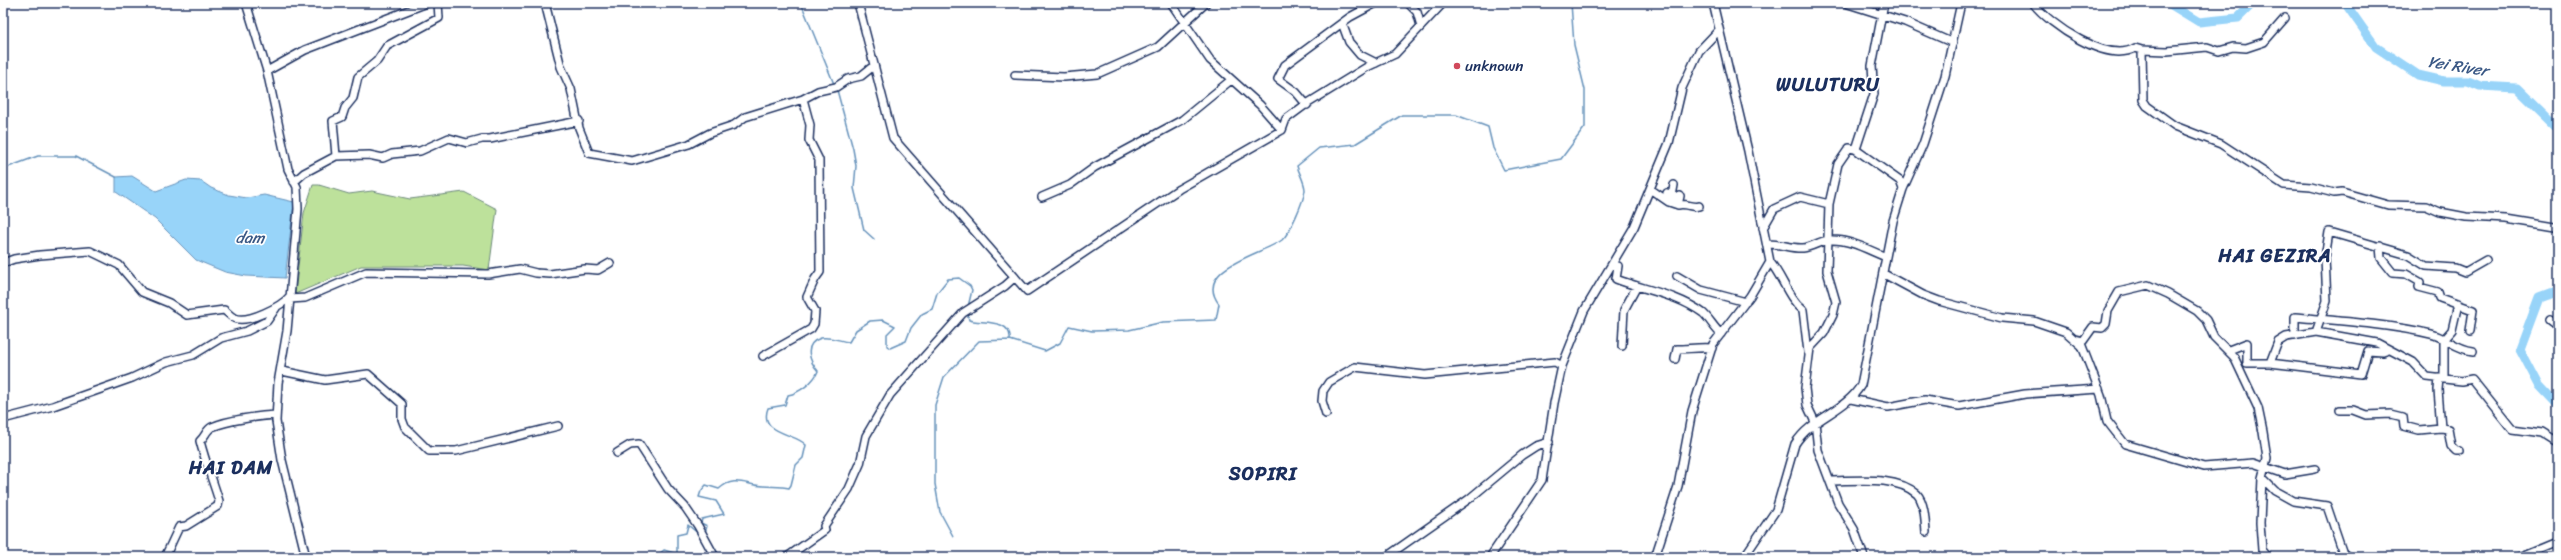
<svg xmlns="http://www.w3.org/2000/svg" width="2561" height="560" font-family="Sriracha,sans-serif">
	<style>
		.green { fill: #bde19b; stroke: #6c887c }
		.water { fill: #98d4f9; stroke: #6692bb }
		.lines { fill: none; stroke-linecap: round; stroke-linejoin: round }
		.stream { stroke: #6692bb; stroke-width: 1.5 }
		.river { stroke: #98d4f9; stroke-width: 9 }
		.minor-casing { stroke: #1b2f5e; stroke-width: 10 }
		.minor { stroke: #fff; stroke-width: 7 }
		.poi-dot { fill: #d1495b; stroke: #fff; stroke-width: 1.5 }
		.labels { text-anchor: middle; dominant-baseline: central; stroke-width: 3.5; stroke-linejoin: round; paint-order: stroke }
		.poi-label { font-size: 15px; fill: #1b2f5e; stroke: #fff; text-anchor: start }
		.water-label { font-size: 16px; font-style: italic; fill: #3a5885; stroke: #fff }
		.district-label { font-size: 19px; font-weight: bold; letter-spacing: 1px; fill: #1b2f5e; stroke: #fff }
	</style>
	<rect width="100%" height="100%" fill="#fff"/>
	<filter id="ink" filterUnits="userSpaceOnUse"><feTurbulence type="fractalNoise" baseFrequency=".025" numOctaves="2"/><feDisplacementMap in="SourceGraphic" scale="8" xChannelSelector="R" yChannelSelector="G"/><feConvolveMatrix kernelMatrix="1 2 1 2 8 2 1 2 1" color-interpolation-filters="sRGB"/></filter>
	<g filter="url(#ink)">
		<path class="green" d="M 313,185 L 319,185 L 349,194 L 372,191 L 410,199 L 464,192 L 497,209 L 489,270 L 463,266 L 361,266 L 295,294 L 304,213 Z"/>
		<path class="water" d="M 132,176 L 156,191 L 186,180 L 201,181 L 211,188 L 229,195 L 247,198 L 264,195 L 294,202 L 285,278 L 246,276 L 225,272 L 196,260 L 155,219 L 116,192 L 116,177 Z"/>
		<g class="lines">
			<path class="stream" d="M 801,3 L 834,84
				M 2138,3 L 2152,3
				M 837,90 L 853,149 L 856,166 L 854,188 L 864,230 L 874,239
				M 3,169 L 38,156 L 76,156 L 116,177
				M 967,312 L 969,320 C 980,324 1012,318 1010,340
				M 705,533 L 707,526 L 701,523 L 702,519 L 724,514 L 716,501 L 699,497 L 701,491 L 706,485 L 719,489 C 734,475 746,485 763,486 C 772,487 780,486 789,488 L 791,485 L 796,465 L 803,458 L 806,445 C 796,433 758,434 768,408 L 785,405 L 788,395 C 799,393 814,382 818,371 C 810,362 802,344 821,338 C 829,336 840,341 849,342 L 856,330 L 870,321 L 883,320 L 895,326 L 887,334 L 887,346 L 890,348 L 906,341 L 911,328 L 922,314 L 932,309 L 937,293 L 948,279 L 959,278 L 970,286 L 972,290 L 968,307
				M 953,536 L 940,512 L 935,484 L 935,405 L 944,377 L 979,341 L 1010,340 L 1045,351 L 1060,343 L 1069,326 L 1092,331 L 1129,330 L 1163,322 L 1216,320 L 1219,304 C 1192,268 1263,254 1282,240 C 1290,233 1304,200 1305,190 C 1305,183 1299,173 1297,166 L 1319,148 L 1355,144 L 1402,115 L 1456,115 L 1488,127 L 1493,148 L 1504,170 L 1561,159 L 1585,127 L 1585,90 L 1574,45 L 1571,3
				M 660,557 L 659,554 L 664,550 L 677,554 L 677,535 L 686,533 L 688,525 L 700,535"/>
			<path class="river" d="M 2168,3 L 2199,22 L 2238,18 L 2253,3
				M 2345,3 L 2376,47 L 2418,75 L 2444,81 L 2468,81 L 2480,86 L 2517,88 L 2558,128
				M 2558,291 L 2539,298 L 2520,349 L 2539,385 L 2558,405"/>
			<g class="minor-casing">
				<path id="minor" d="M 246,3 L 267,71 L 288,169 L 297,187 L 298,209 L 287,331 L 278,383 L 276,421 L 282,460 L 306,557
					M 545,3 L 561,67 L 571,89 L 579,128 L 589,153 L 632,161 L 689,144 L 710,133 L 734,125 L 745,117 L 803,99
					M 858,3 L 893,138 L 1027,291 L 1179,189 L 1282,130 L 1286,119 L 1305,105 L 1367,67 L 1395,54 L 1443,3
					M 1171,3 L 1210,60 L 1260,105 L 1282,130
					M 1408,3 L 1417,12 L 1421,26
					M 1845,3 L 1905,22 L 1953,43
					M 2033,3 C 2050,25 2107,64 2135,48 L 2142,50 L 2143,100 L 2147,106 L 2175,126 L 2221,144 L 2284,185 L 2311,187 L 2334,193 L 2342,192 L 2388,205 L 2426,206 L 2440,212 L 2466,217 L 2507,219 L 2555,227
					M 1342,23 L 1349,42 L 1360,55 L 1376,63
					M 2142,50 L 2167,51 L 2207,47 L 2219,51 L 2233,47 L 2246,48 L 2264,42 L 2285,18
					M 267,71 L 305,50 L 427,3
					M 1015,75 L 1064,77 L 1097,74 L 1158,47 L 1206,3
					M 1307,105 L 1296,92 L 1278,79 L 1285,65 L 1350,17 L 1376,3
					M 1855,149 L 1900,181 L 1903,189
					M 336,156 L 369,155 L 383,158 L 392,154 L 420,151 L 449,138 L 467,143 L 482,139 L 490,139 L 579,121
					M 294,182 L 304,173 L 336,156 L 333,121 L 342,117 L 345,108 L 353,98 L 358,77 L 377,61 L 387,46 L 439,18 L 438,3
					M 1650,189 L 1669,202 L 1678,205 L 1680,196
					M 1667,193 L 1679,199
					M 1672,196 L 1674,185
					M 1042,197 L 1070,185 L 1095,167 L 1182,120 L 1231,80
					M 1678,205 C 1687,203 1692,208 1699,206
					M 1763,228 L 1774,209 L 1800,197 L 1829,204
					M 1767,244 C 1779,243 1791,249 1803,248 C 1813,247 1821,240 1830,240 C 1850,239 1868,250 1886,257
					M 2380,246 L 2381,258 L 2393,273 L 2406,274 L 2420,282 L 2419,287 L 2438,292 L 2440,298 L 2473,310 L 2470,331
					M 1770,262 C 1783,277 1787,297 1803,310 L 1808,352
					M 3,263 L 14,259 L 40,255 L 90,251 L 119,265 L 142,292 L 169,303 L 187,315 L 224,310 C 227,312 230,316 234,318 C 248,324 282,306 290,296
					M 1612,265 L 1618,266 L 1616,279 C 1644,290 1677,294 1703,313 C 1709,318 1714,328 1721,334
					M 1884,274 L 1923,295 L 1939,301 L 2002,318 L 2034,321 L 2066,332 L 2082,346 L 2101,395 L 2107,421 L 2125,444 L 2204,467 L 2253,463 L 2285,474 L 2315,469
					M 1677,276 L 1701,290 L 1746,302
					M 290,299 L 305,298 L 366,272 L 488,274 L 520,269 L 536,273 L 550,274 L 585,269 L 598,270 L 610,263
					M 2550,320 L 2558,326
					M 2316,332 L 2327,301 L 2325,258 L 2329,232 L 2408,255 L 2426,266 L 2455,268 L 2465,272 L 2486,260
					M 2295,336 L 2295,317 C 2340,321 2387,324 2431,334 C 2447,338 2456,349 2473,351
					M 2074,339 L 2083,341 L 2093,327 L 2102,328 L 2106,324 L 2108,311 L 2119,292 L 2148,285 L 2168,294 L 2197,311 L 2206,320 L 2214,337 L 2234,357 L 2258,408 L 2263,432 L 2267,458 L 2262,478 L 2260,523 L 2262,550 L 2268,557
					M 1622,346 L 1624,310 L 1637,286
					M 2229,350 L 2247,343 L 2247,363 L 2270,363 L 2278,342 L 2286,337 L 2316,332 L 2377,343 L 2413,362 L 2427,377 L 2462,381 L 2472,379 L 2512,429 L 2542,433 L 2558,443
					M 763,356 L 811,329 L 814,324 L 815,311 L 807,297 L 815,279 L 820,272 L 819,160 L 809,140 L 810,125 L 803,99 L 818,91 L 836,87 L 848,79 L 861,76 L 871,68 L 875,68
					M 1675,359 L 1677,349 C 1688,349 1699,347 1712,348
					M 2270,363 L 2361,374 L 2368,351 L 2383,352 L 2389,350
					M 282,371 L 325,380 L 368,374 L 402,404 L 402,419 L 405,427 L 429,451 L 456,451 L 558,426
					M 2439,378 L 2438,390 L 2441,428 L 2448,429 L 2451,446 L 2456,451 L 2459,451
					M 2444,379 L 2444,339 L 2452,330 L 2458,304
					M 1851,399 L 1888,407 L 1925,400 L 1959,406 L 2025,394 L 2099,389
					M 2340,410 L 2353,410 L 2366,415 L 2391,414 L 2403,417 L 2404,426 L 2419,430 L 2441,428
					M 1326,414 L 1322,401 L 1323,391 L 1329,382 L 1355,367 L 1425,375 L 1555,362 L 1562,366
					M 3,419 L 53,406 L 132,378 L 166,362 L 193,355 L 221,338 L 247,331 L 267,321 L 276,308
					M 617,453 L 630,445 L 639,444 L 668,489 L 685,507 L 698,526 L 715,557
					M 2262,478 L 2275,491 L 2293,501 L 2327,506 L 2343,553 L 2348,557
					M 1830,481 C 1855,481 1896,475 1917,494 C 1925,503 1925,521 1926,532
					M 165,557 L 179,527 L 186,526 L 218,506 L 219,501 C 213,481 205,461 200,441 C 205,437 206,430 212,427 C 228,420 259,416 276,415
					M 787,557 L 825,530 L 824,526 L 849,489 L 860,464 L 866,436 L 890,395 L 963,313 L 1005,286 L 1015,277
					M 1386,557 L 1469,499 L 1522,455 L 1536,446 L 1549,442
					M 1490,557 L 1542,480 L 1554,403 L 1562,366 L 1584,311 L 1634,227 L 1669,143 L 1682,88 L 1699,51 L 1719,30
					M 1655,557 L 1678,486 L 1692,411 L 1713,344 L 1750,296 L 1770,262 L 1748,151 L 1713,3
					M 1744,557 L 1776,510 L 1795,444 C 1812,417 1845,412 1861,385 L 1893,221 L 1903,189 L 1923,144 L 1945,76 L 1961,3
					M 1864,557 L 1854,529 L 1838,503 L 1818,450 L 1815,422 L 1807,405 L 1805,388 L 1810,348 L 1824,333 L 1833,315 L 1836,302 L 1827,271 L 1829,204 L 1838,164 L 1849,148 L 1855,149 L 1857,146 L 1874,94 L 1872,66 L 1884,3
					M 2519,557 L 2558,541"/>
			</g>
			<use href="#minor" class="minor"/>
		</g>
	</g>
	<circle class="poi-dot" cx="1457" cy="66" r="4"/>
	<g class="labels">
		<g class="poi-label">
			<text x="1465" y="66">unknown</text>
		</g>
		<g class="water-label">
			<text transform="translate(2458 66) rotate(9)">Yei River</text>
			<text x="250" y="237">dam</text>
		</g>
		<g class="district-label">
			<text x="1828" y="84">WULUTURU</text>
			<text x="2275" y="255">HAI GEZIRA</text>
			<text x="231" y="467">HAI DAM</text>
			<text x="1263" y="473">SOPIRI</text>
		</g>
	</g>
	<rect width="2561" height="560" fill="none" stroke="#fff" stroke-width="16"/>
	<rect x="8" y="8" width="2545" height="544" fill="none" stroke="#1b2f5e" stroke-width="1.5" filter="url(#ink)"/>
</svg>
